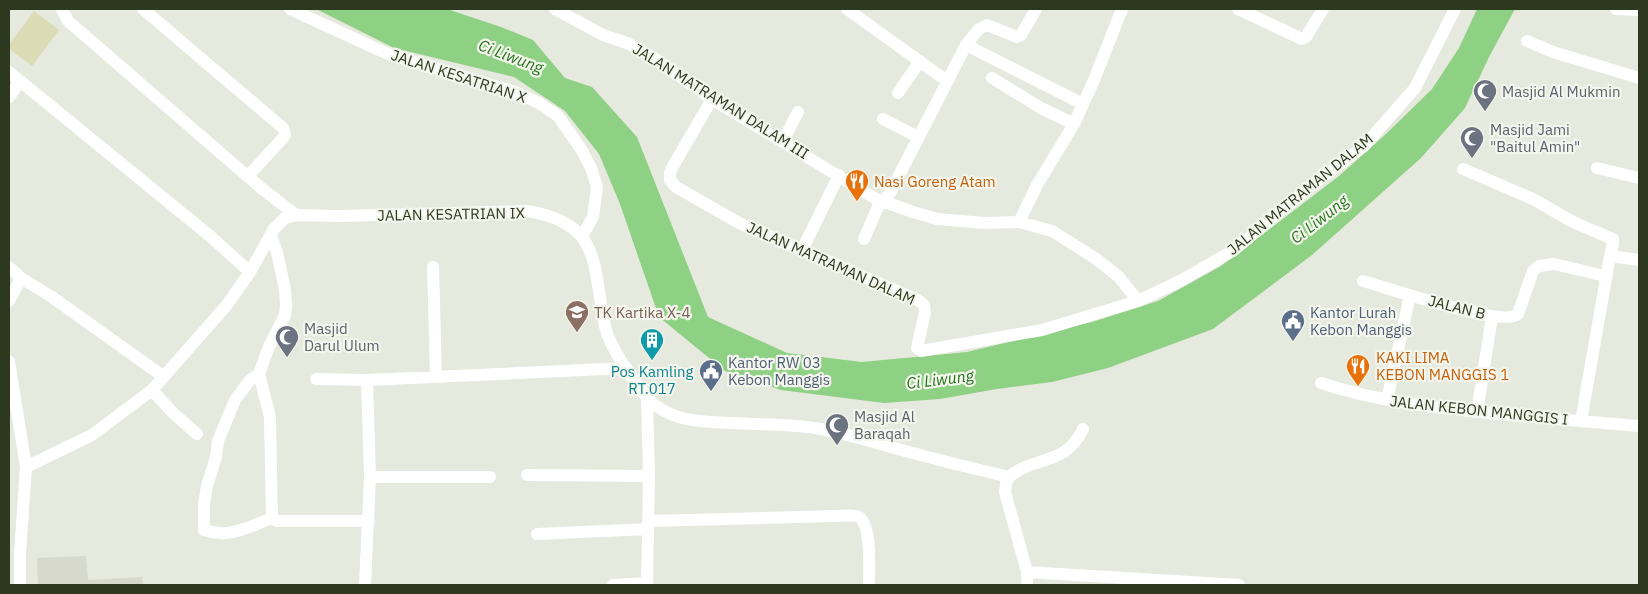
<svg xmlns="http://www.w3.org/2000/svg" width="1648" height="594" font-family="'IBM Plex Sans',sans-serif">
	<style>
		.built { fill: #d6d9cc }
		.green { fill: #dbdbb6 }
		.water { fill: #8ed084 }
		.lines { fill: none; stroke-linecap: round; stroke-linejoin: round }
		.minor { stroke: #fff; stroke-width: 12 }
		.labels { text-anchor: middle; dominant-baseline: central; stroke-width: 4.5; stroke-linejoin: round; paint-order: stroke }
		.street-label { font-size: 15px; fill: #2d391f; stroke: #f4f6ee }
		.worship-label { font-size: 15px; fill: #5b616d; stroke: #f4f6ee; text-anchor: start }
		.food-label { font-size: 15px; fill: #c56008; stroke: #f4f6ee; text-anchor: start }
		.education-label { font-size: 15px; fill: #785e54; stroke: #f4f6ee; text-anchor: start }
		.service-label { font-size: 15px; fill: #4e5e75; stroke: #f4f6ee; text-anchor: start }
		.culture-label { font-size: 15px; fill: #0d838f; stroke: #f4f6ee }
		.water-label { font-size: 16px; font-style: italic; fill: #25741a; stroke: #f4f6ee }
	</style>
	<rect width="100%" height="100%" fill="#e6e9dd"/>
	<path class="built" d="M 86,556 L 88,580 L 142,577 L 143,585 L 38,585 L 37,558 Z"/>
	<path class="green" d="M 34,11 L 59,30 L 32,66 L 9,49 L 9,45 Z"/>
	<path class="water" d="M 316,9 L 447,9 L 501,27 L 533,40 L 565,78 L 592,87 L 637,137 L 708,317 L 787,353 L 862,362 L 967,352 L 1092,322 L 1158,301 L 1221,266 L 1339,176 L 1387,133 L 1432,89 L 1459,48 L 1477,9 L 1515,9 L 1489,57 L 1465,108 L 1421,158 L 1312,255 L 1213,329 L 1108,368 L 1052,382 L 997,389 L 940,399 L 884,403 L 781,390 L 725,371 L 659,317 L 620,204 L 599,154 L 565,111 L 514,77 L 394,48 Z"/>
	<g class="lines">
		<path class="minor" d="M 62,9 L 68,21 L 261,188 L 296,215
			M 143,9 L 283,128 L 285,135 L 283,138 L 248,176
			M 290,9 L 388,54 L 515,92 L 539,103 L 558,116 L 581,149 L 591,168 L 597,187 L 593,217 L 582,236
			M 555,9 L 603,35 L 627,43 L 651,56 L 712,99 L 876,199 L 913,212 L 937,219 L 985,223 L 1019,222 L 1052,231 L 1095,258 L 1119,277 L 1138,301
			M 847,9 L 947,81
			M 1238,9 L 1302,39 L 1306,37 L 1323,9
			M 1616,9 L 1639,10
			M 1527,41 L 1553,52 L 1639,78
			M 966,45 L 1083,104
			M 9,72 L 210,236 L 250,272
			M 992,78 L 1041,108 L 1074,124
			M 898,93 L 920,61
			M 9,97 L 20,81
			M 712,99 L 673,166 L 670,173 L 670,180 L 676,187 L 739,223 L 918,300 L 924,305 L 925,312 L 917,348 L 921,351 L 1042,330 L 1138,301 L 1182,280 L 1234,250 L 1312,185 L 1364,146 L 1415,88 L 1455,9
			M 883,119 L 918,137
			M 783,141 L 798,112
			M 1597,168 L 1639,178
			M 1463,169 L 1533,199 L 1573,222 L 1613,239 L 1613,244 L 1610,256
			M 883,201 L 890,193 L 966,45 L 979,29 L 987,25 L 1017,37 L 1021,35 L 1036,9
			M 1019,222 L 1037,185 L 1074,124 L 1094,80 L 1122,9
			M 271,235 L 277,253 L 285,289 L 286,306 L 285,315 L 268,349 L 259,374 L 270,417 L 272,518
			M 864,239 L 881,200
			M 802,250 L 839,175
			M 9,267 L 21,278 L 52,297 L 164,377
			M 433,267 L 436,376
			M 1363,281 C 1386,287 1504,328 1518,314 L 1533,271 L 1539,266 L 1554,264 L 1605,276
			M 9,301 L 21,278
			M 9,361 L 26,467 L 20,553 L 20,585
			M 259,374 L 250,380 L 235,400 L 218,441 L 216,457 L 207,486 L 204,504 L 204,530 C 229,539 248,527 272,518
			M 316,379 L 367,380 L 627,368
			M 1321,383 C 1378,402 1438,408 1498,414 C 1545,418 1592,422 1639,426
			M 152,390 L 173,413 L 197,434
			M 1387,400 L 1410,295
			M 1477,412 L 1492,317
			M 1581,421 L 1610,256 L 1639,260
			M 26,467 L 92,435 L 152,390 L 226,306 L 250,272 L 274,229 L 285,218 L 296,215 L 340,216 L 527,211 C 603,223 592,266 605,326 C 609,346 639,392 655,405 C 679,423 706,422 735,423 C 763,425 793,424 821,429 C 853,435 882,445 913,453 C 945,462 977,469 1009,477 L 1006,484 L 1005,492 L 1027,572 L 1027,585
			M 527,475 L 649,476
			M 370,477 L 490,477
			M 1009,477 C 1035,455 1065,467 1083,429
			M 272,518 L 277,521 L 369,521
			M 649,521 L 835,516 C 842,516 852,514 859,517 C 872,525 869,571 869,585
			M 537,534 L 648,529
			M 1027,572 L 1239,585
			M 365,585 L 370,477 L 367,380
			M 613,585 L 647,583
			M 647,585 L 649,476 L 647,398"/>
	</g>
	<defs>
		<g id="mosque-pin" transform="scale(1.25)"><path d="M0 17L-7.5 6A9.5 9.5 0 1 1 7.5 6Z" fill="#6b7280" stroke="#f4f6ee"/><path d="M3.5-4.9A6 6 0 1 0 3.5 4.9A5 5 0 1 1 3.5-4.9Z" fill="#fff"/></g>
		<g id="restaurant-pin" transform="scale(1.25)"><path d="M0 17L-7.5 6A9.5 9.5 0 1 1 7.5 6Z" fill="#e8710a" stroke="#f4f6ee"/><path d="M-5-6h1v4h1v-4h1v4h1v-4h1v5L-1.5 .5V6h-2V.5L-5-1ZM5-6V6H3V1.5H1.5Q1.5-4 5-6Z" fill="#fff"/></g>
		<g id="school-pin" transform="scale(1.25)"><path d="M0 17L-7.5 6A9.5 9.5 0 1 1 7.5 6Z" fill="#8d6e63" stroke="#f4f6ee"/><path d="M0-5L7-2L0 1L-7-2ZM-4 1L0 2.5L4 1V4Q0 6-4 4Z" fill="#fff"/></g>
		<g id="civic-pin" transform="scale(1.25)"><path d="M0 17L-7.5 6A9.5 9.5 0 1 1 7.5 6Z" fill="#5c6f8a" stroke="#f4f6ee"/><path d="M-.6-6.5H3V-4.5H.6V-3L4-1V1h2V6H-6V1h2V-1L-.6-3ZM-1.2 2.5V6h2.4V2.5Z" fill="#fff"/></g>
		<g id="building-pin" transform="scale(1.25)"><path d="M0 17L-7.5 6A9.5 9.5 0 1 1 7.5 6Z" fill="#0f9aa8" stroke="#f4f6ee"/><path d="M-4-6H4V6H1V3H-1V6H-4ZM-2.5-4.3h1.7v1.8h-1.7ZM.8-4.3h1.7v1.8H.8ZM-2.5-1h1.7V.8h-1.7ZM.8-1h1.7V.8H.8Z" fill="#fff"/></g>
	</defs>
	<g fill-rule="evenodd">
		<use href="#mosque-pin" x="1485" y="91"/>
		<use href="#mosque-pin" x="1472" y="138"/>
		<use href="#restaurant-pin" x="857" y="181"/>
		<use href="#school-pin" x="577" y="312"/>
		<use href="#civic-pin" x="1293" y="321"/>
		<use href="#mosque-pin" x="287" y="337"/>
		<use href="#building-pin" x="652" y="340"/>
		<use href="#restaurant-pin" x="1358" y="366"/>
		<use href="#civic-pin" x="711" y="371"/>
		<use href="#mosque-pin" x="837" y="425"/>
	</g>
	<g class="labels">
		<g class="street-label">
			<text transform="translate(459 76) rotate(18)">JALAN KESATRIAN X</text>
			<text transform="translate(721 101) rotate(32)">JALAN MATRAMAN DALAM III</text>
			<text transform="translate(1300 194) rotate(-39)">JALAN MATRAMAN DALAM</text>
			<text transform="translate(451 214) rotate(-1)">JALAN KESATRIAN IX</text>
			<text transform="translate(831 263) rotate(24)">JALAN MATRAMAN DALAM</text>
			<text transform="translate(1457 307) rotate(14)">JALAN B</text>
			<text transform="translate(1479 410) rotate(6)">JALAN KEBON MANGGIS I</text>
		</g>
		<g class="worship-label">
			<text x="1502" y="91">Masjid Al Mukmin</text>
			<text x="1490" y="129">Masjid Jami<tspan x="1490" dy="17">"Baitul Amin"</tspan></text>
			<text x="304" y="328">Masjid<tspan x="304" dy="17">Darul Ulum</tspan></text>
			<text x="854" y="416">Masjid Al<tspan x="854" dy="17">Baraqah</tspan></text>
		</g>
		<g class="food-label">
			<text x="874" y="181">Nasi Goreng Atam</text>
			<text x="1376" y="357">KAKI LIMA<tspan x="1376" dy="17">KEBON MANGGIS 1</tspan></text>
		</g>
		<g class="education-label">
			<text x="594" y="312">TK Kartika X-4</text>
		</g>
		<g class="service-label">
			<text x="1310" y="312">Kantor Lurah<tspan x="1310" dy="17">Kebon Manggis</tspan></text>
			<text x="728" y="362">Kantor RW 03<tspan x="728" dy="17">Kebon Manggis</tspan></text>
		</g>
		<g class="culture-label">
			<text x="652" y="371">Pos Kamling<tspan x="652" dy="17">RT.017</tspan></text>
		</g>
		<g class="water-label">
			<text transform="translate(511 56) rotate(21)">Ci Liwung</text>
			<text transform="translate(1319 219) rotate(-38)">Ci Liwung</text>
			<text transform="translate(940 379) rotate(-7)">Ci Liwung</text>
		</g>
	</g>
	<rect width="1648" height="594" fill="none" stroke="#2d391f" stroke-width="20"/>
</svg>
